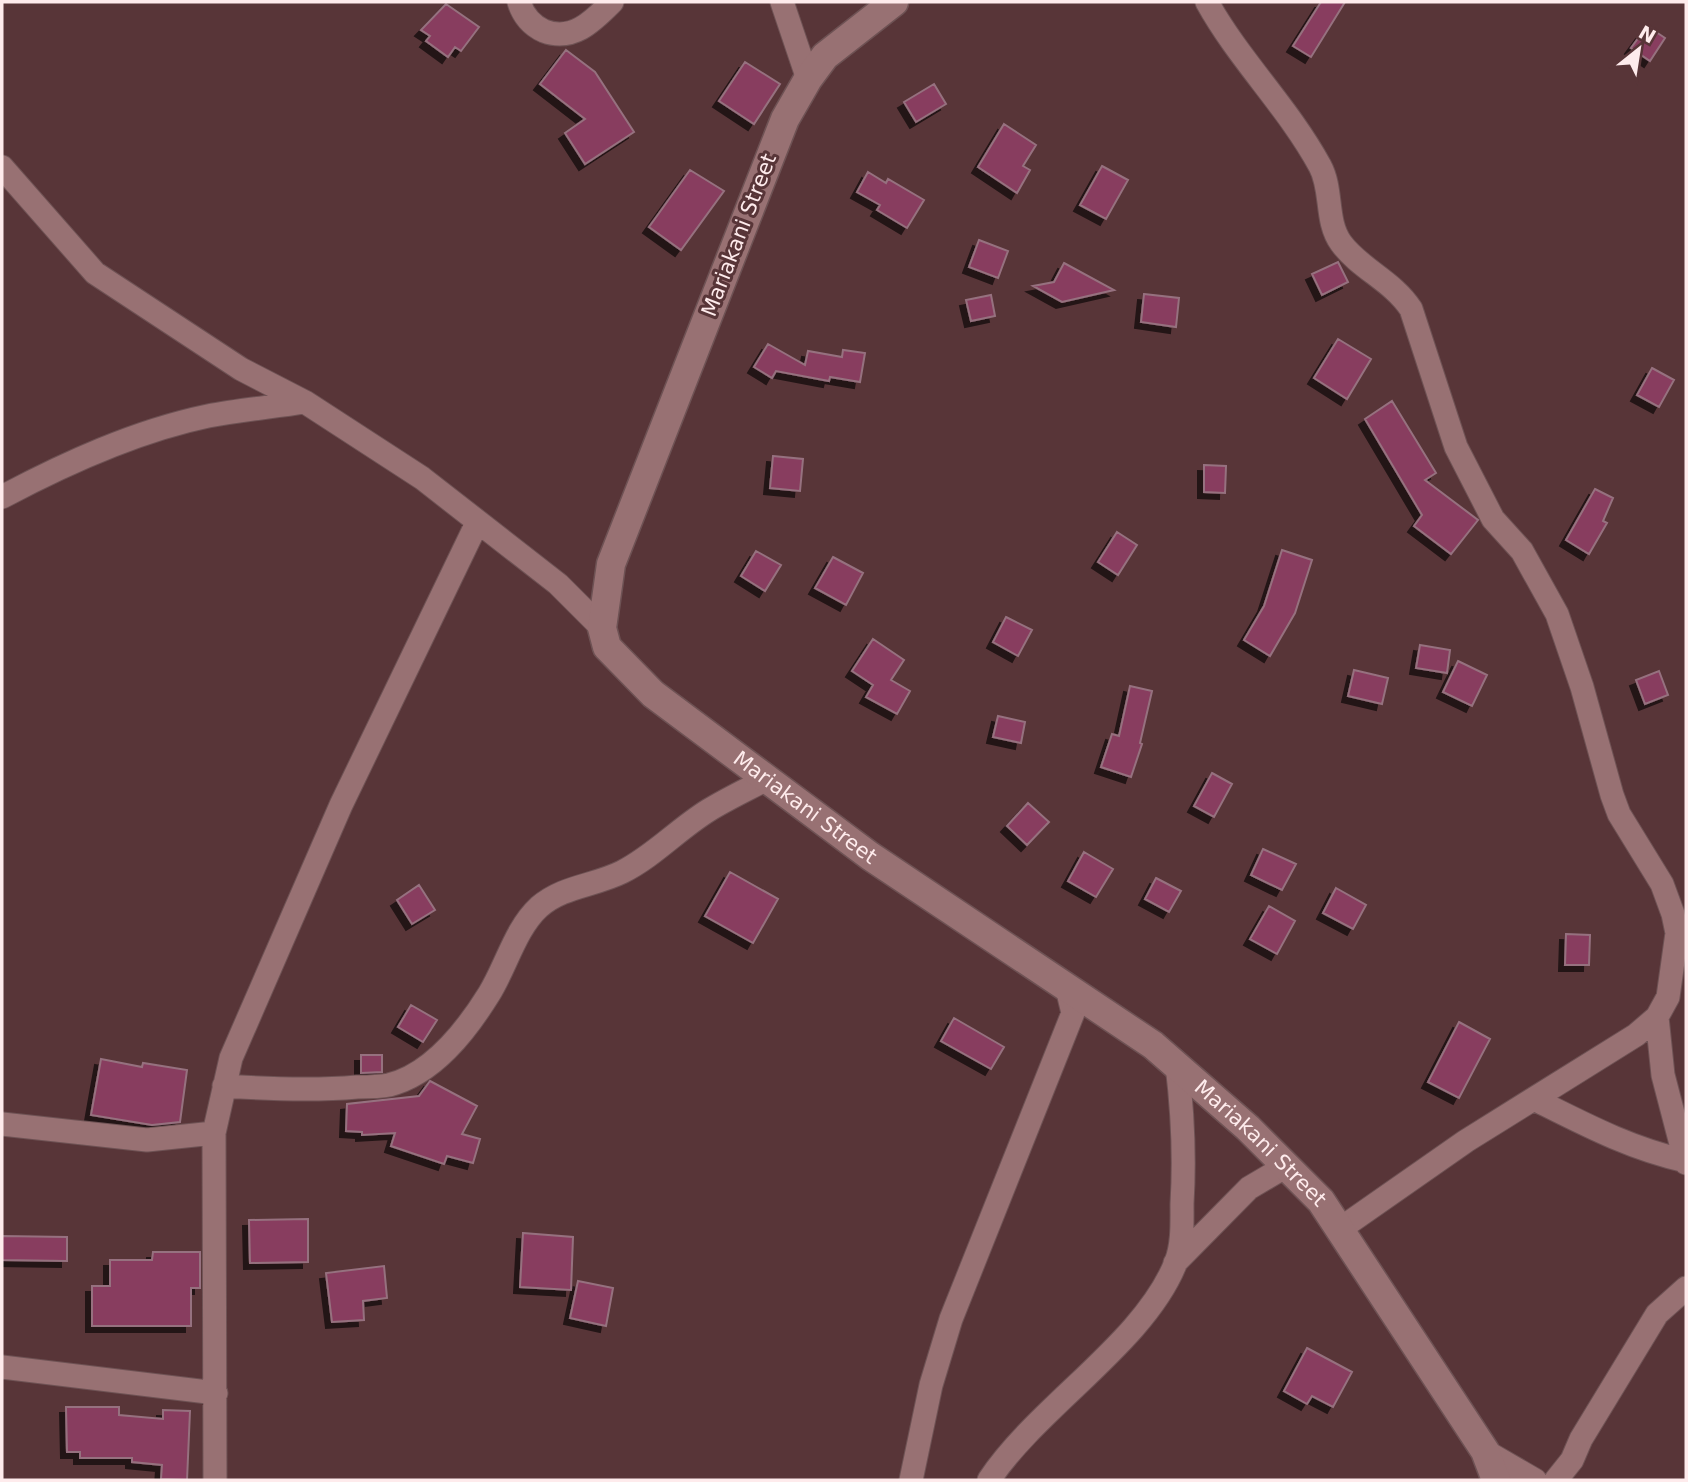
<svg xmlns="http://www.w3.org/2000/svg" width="1688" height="1482" font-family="'DejaVu Sans',sans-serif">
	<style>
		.building { fill: #883d5e; stroke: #96717f; stroke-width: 2; filter: url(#shadow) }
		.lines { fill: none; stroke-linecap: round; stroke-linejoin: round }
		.minor-casing { stroke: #6e5254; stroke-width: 25 }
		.tertiary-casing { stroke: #6e5254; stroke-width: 31 }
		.minor { stroke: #987173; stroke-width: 23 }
		.tertiary { stroke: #987173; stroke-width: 28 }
		.labels { text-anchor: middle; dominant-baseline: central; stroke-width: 6; stroke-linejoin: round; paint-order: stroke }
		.street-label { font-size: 21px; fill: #feebec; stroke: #583538 }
	</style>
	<defs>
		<filter id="shadow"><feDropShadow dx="-6" dy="6" stdDeviation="0" flood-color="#0009"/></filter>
	</defs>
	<rect width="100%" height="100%" fill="#583538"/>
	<path class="building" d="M 1321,2 L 1345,2 L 1311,57 L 1293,46 Z
		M 446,4 L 479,27 L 461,51 L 455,47 L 448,57 L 426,41 L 430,36 L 421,30 Z
		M 1647,26 L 1665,38 L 1650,61 L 1631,48 Z
		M 566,50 L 595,72 L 634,132 L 585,164 L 565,133 L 585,119 L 540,84 Z
		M 745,62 L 780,84 L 754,124 L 719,101 Z
		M 934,84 L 946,104 L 916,122 L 904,102 Z
		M 1004,124 L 1036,145 L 1023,166 L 1030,170 L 1017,193 L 978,167 Z
		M 1102,166 L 1128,180 L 1106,219 L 1080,205 Z
		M 690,170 L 724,191 L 681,250 L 649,227 Z
		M 868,172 L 886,183 L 888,179 L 924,200 L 907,228 L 877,210 L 880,205 L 857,192 Z
		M 979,240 L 1008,251 L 998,278 L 969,267 Z
		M 1338,262 L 1348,282 L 1322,295 L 1312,274 Z
		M 1064,263 L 1114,290 L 1062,302 L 1033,286 L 1054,282 Z
		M 1144,294 L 1179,298 L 1176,327 L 1141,322 Z
		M 991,295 L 995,316 L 971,321 L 966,300 Z
		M 1338,339 L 1371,359 L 1347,399 L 1314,378 Z
		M 768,344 L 805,365 L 808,351 L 842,357 L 843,350 L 865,353 L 860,382 L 830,377 L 829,381 L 776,371 L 772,378 L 754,367 Z
		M 1652,368 L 1674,380 L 1659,407 L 1637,395 Z
		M 1392,401 L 1436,473 L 1425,480 L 1478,520 L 1451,554 L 1414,526 L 1422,515 L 1365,419 Z
		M 773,456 L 803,459 L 800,491 L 770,488 Z
		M 1204,465 L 1226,466 L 1225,493 L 1204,492 Z
		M 1595,489 L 1613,498 L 1603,521 L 1607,523 L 1589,554 L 1566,540 Z
		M 1117,532 L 1137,545 L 1118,575 L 1098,562 Z
		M 1282,550 L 1312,560 L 1295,613 L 1270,656 L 1244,640 L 1264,606 Z
		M 756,551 L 781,565 L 765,591 L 741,576 Z
		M 833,557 L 863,573 L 846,605 L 815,588 Z
		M 1006,617 L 1032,630 L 1018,656 L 993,642 Z
		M 873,639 L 904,660 L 891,680 L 910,691 L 897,714 L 866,697 L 873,685 L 852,671 Z
		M 1420,645 L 1450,650 L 1447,673 L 1416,668 Z
		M 1458,661 L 1487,675 L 1472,706 L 1443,692 Z
		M 1354,670 L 1388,678 L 1382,704 L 1348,696 Z
		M 1659,671 L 1668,695 L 1645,704 L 1636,680 Z
		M 1130,686 L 1152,691 L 1140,743 L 1142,744 L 1131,777 L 1101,767 L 1112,734 L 1119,736 Z
		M 998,716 L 1025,722 L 1021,743 L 993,737 Z
		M 1212,773 L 1232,784 L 1214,817 L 1194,806 Z
		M 1028,803 L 1049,822 L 1027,845 L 1007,826 Z
		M 1263,849 L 1296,864 L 1282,890 L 1251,875 Z
		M 1084,852 L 1113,869 L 1096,897 L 1068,881 Z
		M 730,872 L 778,899 L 753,943 L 705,916 Z
		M 1156,878 L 1181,891 L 1169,912 L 1145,899 Z
		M 419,885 L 435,910 L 412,924 L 397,900 Z
		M 1336,888 L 1366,905 L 1353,929 L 1323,913 Z
		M 1269,906 L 1295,921 L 1277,954 L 1250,939 Z
		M 1566,934 L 1590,935 L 1589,965 L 1565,965 Z
		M 411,1005 L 437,1020 L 423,1042 L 398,1027 Z
		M 954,1018 L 1004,1047 L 991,1069 L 941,1041 Z
		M 1459,1022 L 1490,1039 L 1459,1098 L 1428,1082 Z
		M 361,1055 L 382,1055 L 382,1072 L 361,1073 Z
		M 101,1059 L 142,1067 L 143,1063 L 187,1070 L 180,1122 L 152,1125 L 91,1115 Z
		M 430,1081 L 477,1106 L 462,1134 L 480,1139 L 473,1163 L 447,1156 L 444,1164 L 391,1146 L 395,1133 L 362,1135 L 362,1132 L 346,1131 L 347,1104 L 419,1096 Z
		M 308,1219 L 308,1262 L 250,1263 L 249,1220 Z
		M 523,1233 L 573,1237 L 571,1290 L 520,1287 Z
		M 2,1236 L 67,1237 L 67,1261 L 2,1260 Z
		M 153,1252 L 200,1252 L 200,1288 L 191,1288 L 191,1326 L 92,1326 L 92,1286 L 110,1286 L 110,1260 L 152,1260 Z
		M 384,1266 L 387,1298 L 363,1301 L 364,1320 L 332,1322 L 326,1273 Z
		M 578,1281 L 613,1288 L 606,1326 L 570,1318 Z
		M 1307,1348 L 1352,1372 L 1333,1407 L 1312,1396 L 1307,1404 L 1284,1391 Z
		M 66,1407 L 119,1407 L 119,1415 L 163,1419 L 163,1410 L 190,1411 L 187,1480 L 161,1479 L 162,1465 L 132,1462 L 132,1458 L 80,1458 L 80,1452 L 67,1452 Z"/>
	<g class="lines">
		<g class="minor-casing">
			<path id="minor" d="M 519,2 C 523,15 531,25 544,31 C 573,42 593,21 612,2
				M 782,2 L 808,79
				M 1207,2 C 1239,60 1288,107 1320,166 C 1333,190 1325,221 1341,243 C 1360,269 1393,281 1411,309 L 1456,447 L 1493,519 L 1522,551 L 1557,614 L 1582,687 L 1612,795 L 1619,814 L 1662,884 L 1673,914 L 1677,933 L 1668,997 L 1657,1017 L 1636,1035 L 1466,1141 L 1340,1229
				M 2,167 L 95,273 L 241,369 L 305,402 L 422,478 L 558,584 L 602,628
				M 2,497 C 66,463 136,431 208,416 C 240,410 273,407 305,402
				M 1657,1017 L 1663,1075 L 1686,1163
				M 224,1086 C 268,1089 312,1091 357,1087 C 367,1087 379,1087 389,1085 C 433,1074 466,1031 489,994 C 506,967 515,929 539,907 C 563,886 594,886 622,872 C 654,856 678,829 709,810 C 727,799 746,790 765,780
				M 1534,1099 C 1584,1124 1631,1149 1686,1161
				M 2,1124 L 147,1140 L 214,1133
				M 1175,1263 L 1249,1188 L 1288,1165
				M 2,1367 L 216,1393
				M 1485,1451 L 1535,1480
				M 215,1480 L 214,1133 L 231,1058 L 341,805 L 477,523
				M 911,1480 L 931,1385 L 951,1319 L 1073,1013 L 1067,988
				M 989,1480 C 1038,1406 1145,1342 1176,1262 C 1183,1244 1182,1223 1182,1204 C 1185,1155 1183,1114 1177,1065
				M 1556,1480 L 1572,1460 L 1581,1439 L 1657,1314 L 1686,1288"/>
		</g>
		<g class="tertiary-casing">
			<g id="tertiary">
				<path id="s1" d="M 894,2 L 825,56 L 808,79 L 785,119 L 611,564 L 602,628 L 607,647 L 653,694 L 870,856 L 1153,1045 L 1248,1128 L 1321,1201 L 1485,1451 L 1496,1480"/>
			</g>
		</g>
		<use href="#minor" class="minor"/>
		<use href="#tertiary" class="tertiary"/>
	</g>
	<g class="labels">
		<g class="street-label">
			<text transform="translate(739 235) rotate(-69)">Mariakani Street</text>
			<text stroke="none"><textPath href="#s1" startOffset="980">Mariakani Street</textPath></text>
			<text stroke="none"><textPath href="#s1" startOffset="1547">Mariakani Street</textPath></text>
		</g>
	</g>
	<rect width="1688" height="1482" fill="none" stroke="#feebec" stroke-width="7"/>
	<g transform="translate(1639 49) rotate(30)" stroke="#583538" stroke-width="5" paint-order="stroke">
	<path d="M0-5L12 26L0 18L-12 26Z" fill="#feebec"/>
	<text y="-10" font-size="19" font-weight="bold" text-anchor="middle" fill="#feebec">N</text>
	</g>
</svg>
